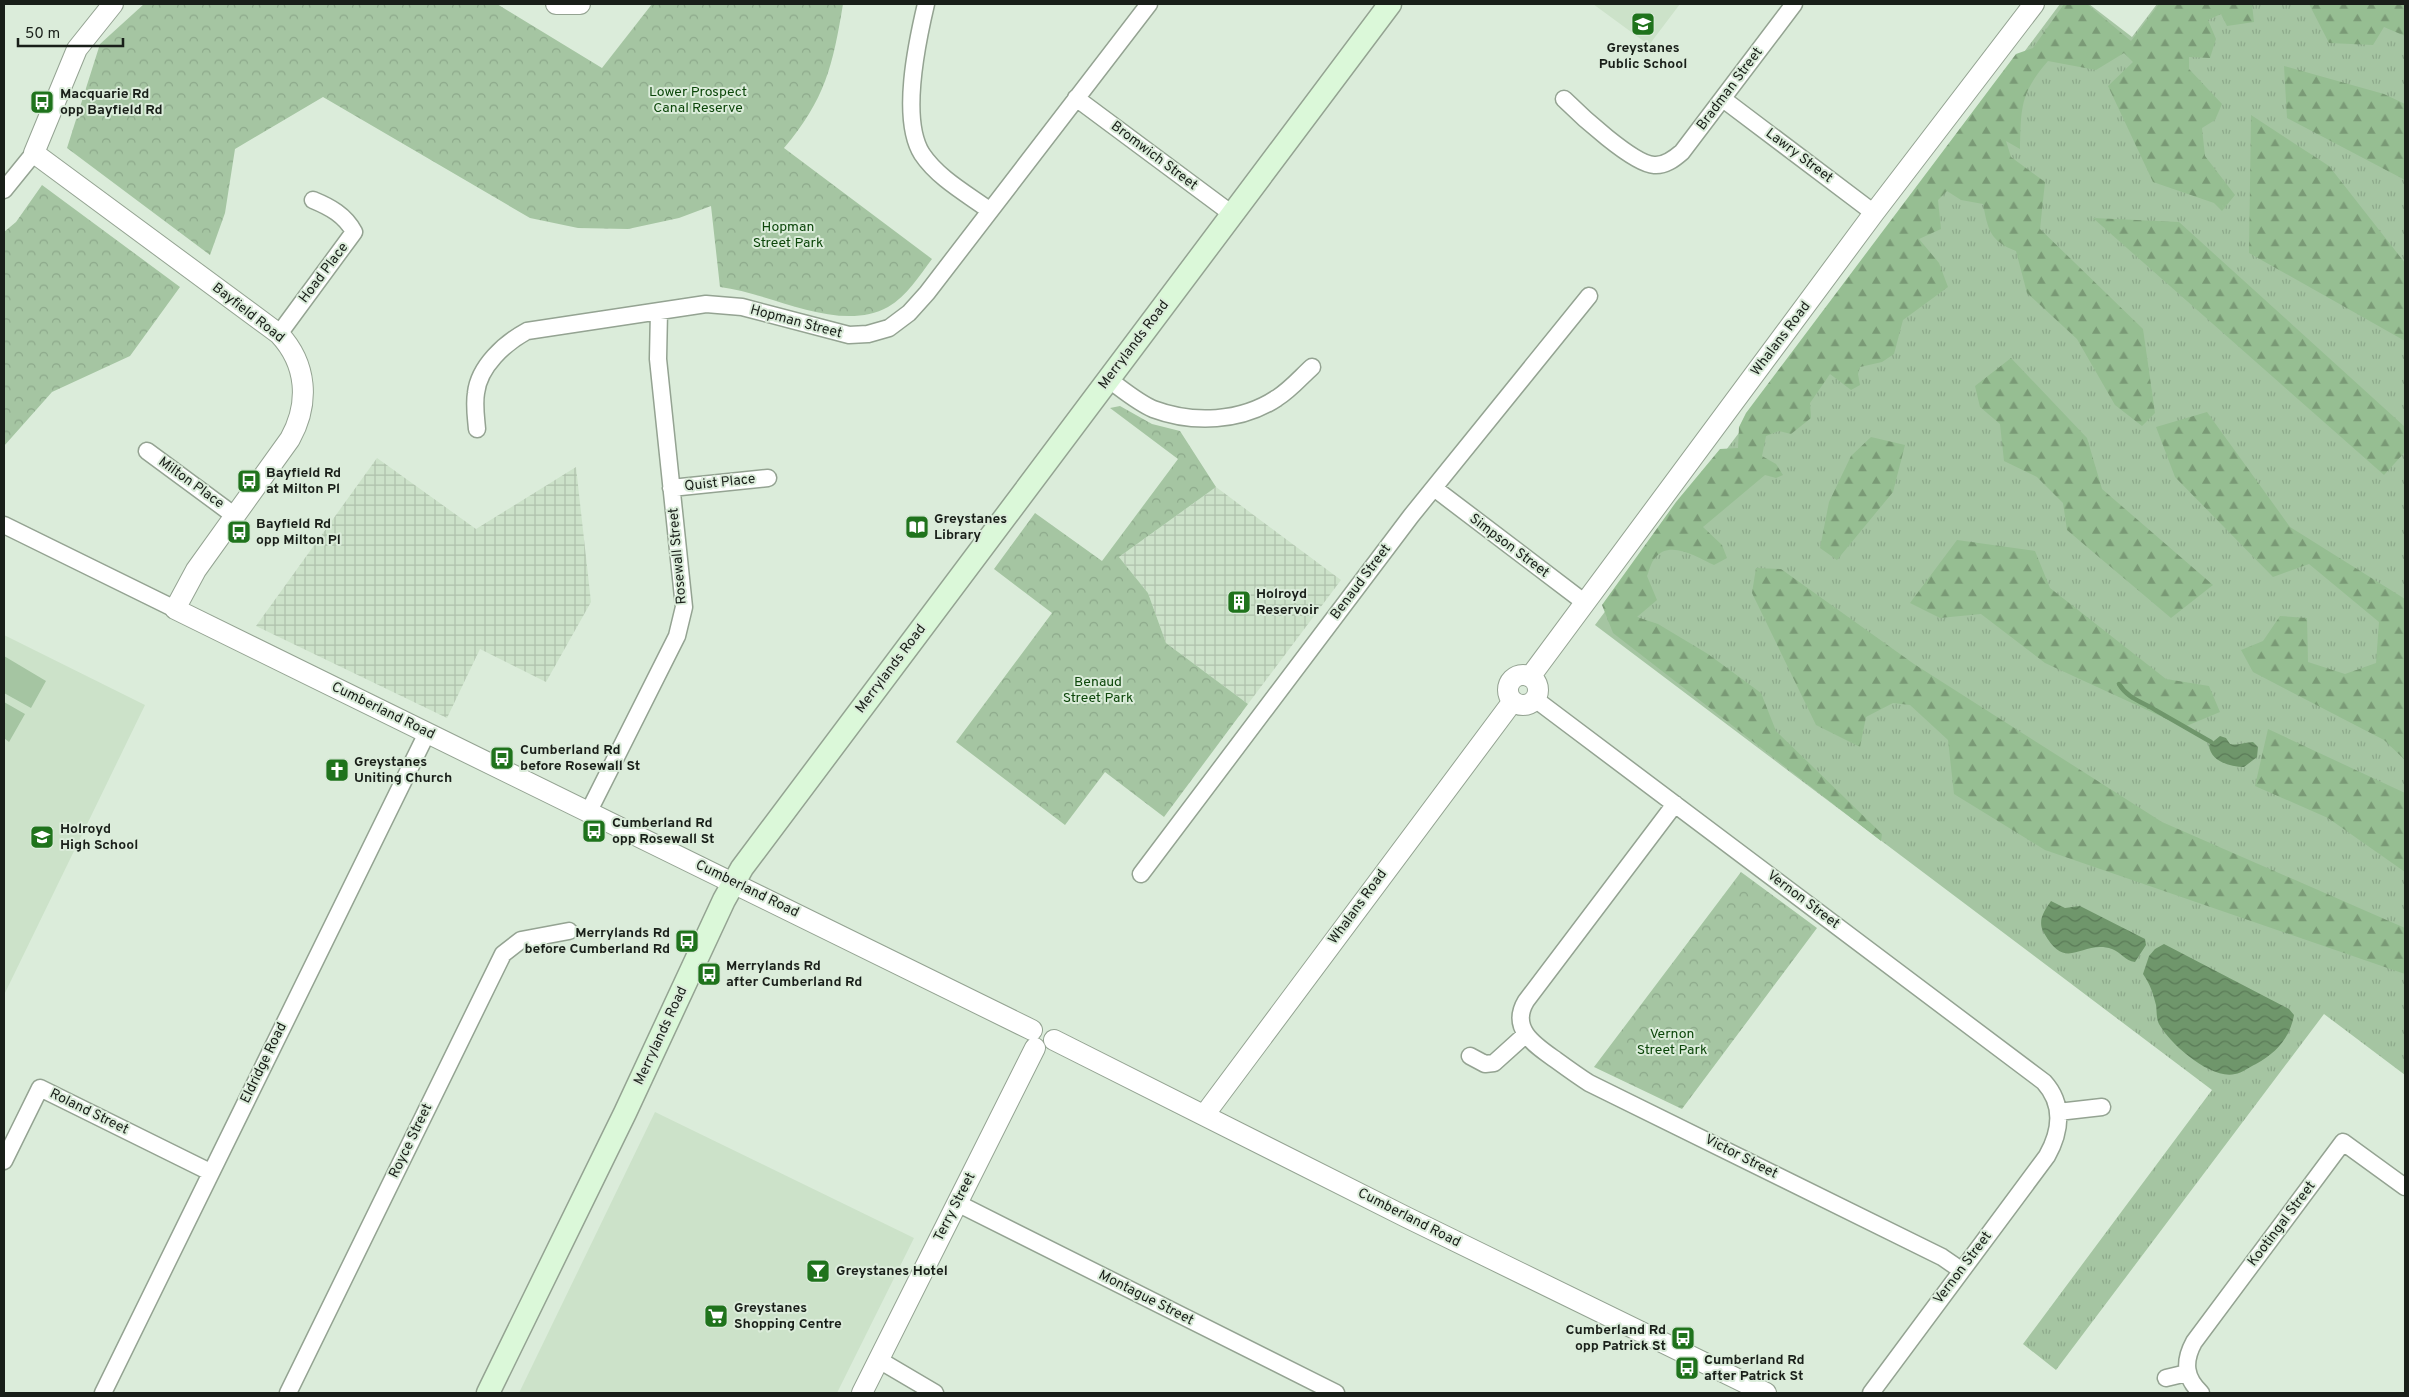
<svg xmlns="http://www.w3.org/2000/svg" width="2409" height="1397" font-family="Overpass,sans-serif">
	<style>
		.built { fill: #cce2c9 }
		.industrial { fill: url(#industrial-grid) }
		.grass { fill: url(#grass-tufts) }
		.forest { fill: url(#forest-firs) }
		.park { fill: url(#park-crowns) }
		.garden { fill: #a5c5a2 }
		.water { fill: url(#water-waves) }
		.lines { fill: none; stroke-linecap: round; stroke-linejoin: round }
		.stream { stroke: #6f966b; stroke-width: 4.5 }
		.minor-casing { stroke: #94a392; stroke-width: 19 }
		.tertiary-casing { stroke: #94a392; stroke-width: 22 }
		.secondary-casing { stroke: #94a392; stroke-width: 25 }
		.minor { stroke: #fff; stroke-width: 16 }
		.tertiary { stroke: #fff; stroke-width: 20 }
		.secondary { stroke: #dbf8d9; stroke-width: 22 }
		.labels { text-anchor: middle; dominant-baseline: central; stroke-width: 4; stroke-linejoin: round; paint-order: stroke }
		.poi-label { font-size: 14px; font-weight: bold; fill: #191f19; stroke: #dbecda; text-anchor: start }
		.street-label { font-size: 14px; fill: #191f19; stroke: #dbecda }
		.park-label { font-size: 14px; fill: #0c460a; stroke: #dbecda }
	</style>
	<defs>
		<pattern id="industrial-grid" width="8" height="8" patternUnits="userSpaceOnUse" patternTransform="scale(1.25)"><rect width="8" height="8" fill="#cce2c9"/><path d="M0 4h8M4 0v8" fill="none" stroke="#afc1ac"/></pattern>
		<pattern id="grass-tufts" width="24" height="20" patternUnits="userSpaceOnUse" patternTransform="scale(1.25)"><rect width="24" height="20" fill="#a5c5a2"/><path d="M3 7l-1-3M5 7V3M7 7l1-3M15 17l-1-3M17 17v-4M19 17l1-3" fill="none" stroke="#8da98b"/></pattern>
		<pattern id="forest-firs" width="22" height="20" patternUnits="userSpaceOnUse" patternTransform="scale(1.25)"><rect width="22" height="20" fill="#96be92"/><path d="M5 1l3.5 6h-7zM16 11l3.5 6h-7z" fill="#7a9a76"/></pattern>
		<pattern id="park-crowns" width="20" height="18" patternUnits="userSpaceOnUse" patternTransform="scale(1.25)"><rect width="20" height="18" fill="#a5c5a2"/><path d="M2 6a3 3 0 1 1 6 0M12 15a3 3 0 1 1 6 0" fill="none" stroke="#8da98b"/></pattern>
		<pattern id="water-waves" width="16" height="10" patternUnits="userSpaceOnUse" patternTransform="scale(1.25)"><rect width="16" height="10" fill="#6f966b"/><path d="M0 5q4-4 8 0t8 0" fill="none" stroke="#5a7a57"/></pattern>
	</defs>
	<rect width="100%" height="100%" fill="#dbecda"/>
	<path class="built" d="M 1593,4 L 1680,4 L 1649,45 Z
		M 4,635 L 145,705 L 4,995 Z
		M 655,1112 L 914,1238 L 837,1393 L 519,1393 Z"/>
	<path class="industrial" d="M 377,458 L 476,529 L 576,467 L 591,602 L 546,682 L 480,649 L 447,718 L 256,626 Z
		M 1216,487 L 1341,580 L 1248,704 L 1166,643 L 1148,593 L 1119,557 Z"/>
	<path class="grass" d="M 2060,4 L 2089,4 L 2132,37 L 2157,4 L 2405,4 L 2405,1075 L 2324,1014 L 2056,1370 L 2023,1344 L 2212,1090 L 1595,625 Z"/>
	<path class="forest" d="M 2064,4 L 2087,4 L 2131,41 L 2159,4 L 2252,4 L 2254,22 L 2227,26 L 2221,14 L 2208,20 L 2216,39 L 2210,58 L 2189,57 L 2189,69 L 2222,104 L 2215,120 L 2202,128 L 2205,156 L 2235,195 L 2222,211 L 2214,203 L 2153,182 L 2108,86 L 2133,62 L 2124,53 L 2096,70 L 2048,61 C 2020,93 2021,108 2020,149 L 2006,141 L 2011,157 L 2045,182 L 2040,229 L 2143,329 L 2155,413 L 2142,426 L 2115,405 L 2077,339 L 2027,293 L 2016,251 C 1990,241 1988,230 1983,204 L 1961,200 L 1947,191 L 1938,200 L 1941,229 L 1919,239 L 1939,263 L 1948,287 L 1903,320 L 1894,354 L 1882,362 L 1860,367 L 1858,374 L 1860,385 L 1851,390 L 1830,374 L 1810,403 L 1811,418 L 1791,434 L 1779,431 L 1766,436 L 1762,456 L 1776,464 L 1783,475 L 1776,478 L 1765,475 L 1703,527 L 1722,545 L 1727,558 L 1714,565 C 1698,558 1670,539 1655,558 C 1651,562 1649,571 1647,576 L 1657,600 L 1637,617 L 1658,624 L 1708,654 L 1761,693 L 1776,731 L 1882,834 L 1881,841 L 1613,633 L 1602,605 L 1676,502 L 1720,449 L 1738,448 L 1739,427 L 1746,413 L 2016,54 L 2033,48 Z
		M 2309,4 L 2405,4 L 2405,36 L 2384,27 L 2373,45 L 2329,43 Z
		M 2284,66 L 2384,94 L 2405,104 L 2405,180 L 2287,118 Z
		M 2251,115 L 2329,166 L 2405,263 L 2405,341 L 2249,253 Z
		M 2093,218 L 2179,222 L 2405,427 L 2405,452 L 2384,475 Z
		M 2011,358 L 2087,438 L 2102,489 L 2213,585 L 2171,618 L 2067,530 L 2063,503 L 2037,477 L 2004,461 L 2000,424 L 1980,407 L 1975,386 Z
		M 2207,412 L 2290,527 L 2405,599 L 2405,760 L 2384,740 L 2253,672 L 2241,650 L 2263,641 L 2280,616 L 2307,618 L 2308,662 L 2345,674 L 2376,663 L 2379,622 L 2309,564 L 2273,577 L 2175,477 L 2156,427 Z
		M 1871,437 L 1905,445 L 1893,492 L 1837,560 L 1820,548 L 1829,502 L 1851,456 Z
		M 1957,540 L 2035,551 L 2050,588 L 2166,679 L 2209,686 L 2220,712 L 2184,727 L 2045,663 L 1981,614 L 1940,618 L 1910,603 Z
		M 1756,568 L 1781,569 L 1914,664 L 2162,822 L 2405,928 L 2405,974 L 2045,850 L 1954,794 L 1948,740 L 1910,705 L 1893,703 L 1866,717 L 1860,747 L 1816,725 L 1752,593 Z
		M 2268,729 L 2405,793 L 2405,872 L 2328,818 L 2255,786 Z"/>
	<path class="park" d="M 144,4 L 497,4 L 602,68 L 652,4 L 843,4 C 833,65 825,100 784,148 L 932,259 C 919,276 907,296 888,307 C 839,334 772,293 720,287 L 711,206 L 679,218 L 628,229 L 578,228 L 530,218 L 323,97 L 235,149 L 225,213 L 210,255 L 67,148 L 100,44 Z
		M 42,185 L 180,287 L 130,356 L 52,392 L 4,446 L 4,232 L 16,222 Z
		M 1120,406 L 1152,424 L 1180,431 L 1216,487 L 1119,557 L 1148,593 L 1166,643 L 1248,704 L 1164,817 L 1105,772 L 1065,825 L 956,742 L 1052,613 L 994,569 L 1035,513 L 1102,561 L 1178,459 L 1110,408 Z
		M 1741,872 L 1817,928 L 1682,1109 L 1594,1067 Z"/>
	<path class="garden" d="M 4,656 L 46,681 L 31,708 L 4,693 Z
		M 4,702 L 25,714 L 9,742 L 4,738 Z"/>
	<path class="water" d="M 2220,736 L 2226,738 L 2230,744 C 2238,746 2245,742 2253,742 L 2258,747 L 2257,757 L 2244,767 C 2230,767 2210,761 2209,745 Z
		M 2051,901 L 2065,908 L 2080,906 L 2145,939 L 2146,945 L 2135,962 C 2125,961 2121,952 2112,949 C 2081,939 2067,974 2044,933 C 2037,921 2044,911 2051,901 Z
		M 2164,944 L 2289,1009 L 2294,1015 C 2290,1038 2276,1053 2256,1064 C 2249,1067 2242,1073 2235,1074 C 2211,1080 2170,1044 2159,1024 C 2156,1018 2157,1011 2156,1005 C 2153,993 2150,984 2143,974 L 2149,956 L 2155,949 Z"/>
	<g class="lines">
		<path class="stream" d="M 2119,684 C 2128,699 2143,702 2157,711 L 2211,742"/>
		<g class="minor-casing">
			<path id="minor" d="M 926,4 C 917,42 900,119 922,154 C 938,178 967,194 989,210
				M 1076,98 L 1232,214
				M 1564,99 C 1580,115 1633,164 1654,165 C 1665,166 1674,159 1682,152 L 1794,4
				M 1723,99 L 1874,213
				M 4,190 L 34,153
				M 279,334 L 354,232 C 345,215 330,207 313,200
				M 1108,379 C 1122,389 1137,402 1153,409 C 1193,424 1241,422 1277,398 C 1290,390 1301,377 1312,367
				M 477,429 C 476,417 474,405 476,393 C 479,366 505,343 527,331 L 706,304 L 742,307 L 849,335 L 868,334 L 889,328 L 909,313 L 927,293 L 1149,4
				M 147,451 L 235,516
				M 671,488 L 768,478
				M 1434,488 L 1584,602
				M 4,525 L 175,609
				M 1535,699 L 2044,1082 C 2064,1104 2061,1131 2047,1156 L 1871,1393
				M 1675,804 L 1526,1001 C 1509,1029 1536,1046 1556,1060 C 1567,1068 1578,1076 1589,1083 L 1942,1257 L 1961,1270
				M 589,811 L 677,636 L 684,607 L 658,359 L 659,311
				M 1141,874 L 1411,516 L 1589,296
				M 1470,1056 L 1485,1064 L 1494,1063 L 1525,1035
				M 2058,1112 L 2102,1107
				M 4,1161 L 40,1088 L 210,1172
				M 957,1203 L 1336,1393
				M 879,1360 L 935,1393
				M 2166,1378 L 2187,1373
				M 103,1393 L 427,733
				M 288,1393 L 503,954 L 521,940 L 569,931
				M 2201,1393 C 2185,1378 2183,1362 2194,1342 L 2343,1142 L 2405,1187"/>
		</g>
		<g class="tertiary-casing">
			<path id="tertiary" d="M 113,4 L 77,49 L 34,153 L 279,334 C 307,364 310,403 290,439 L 196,570 L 175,609 L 1032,1030
				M 556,4 L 580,4
				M1508 690a15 15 0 1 1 30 0a15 15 0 1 1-30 0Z
				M 1530,677 L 1874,213 L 2034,4
				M 1054,1040 L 1406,1217 L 1766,1393
				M 1205,1114 L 1513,701
				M 862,1393 L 1035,1048"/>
		</g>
		<g class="secondary-casing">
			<path id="secondary" d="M 488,1393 L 625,1113 L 724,900 L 742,868 L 1390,4"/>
		</g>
		<use href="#minor" class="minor"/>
		<use href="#tertiary" class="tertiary"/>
		<use href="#secondary" class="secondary"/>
	</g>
	<defs>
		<g id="school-square" transform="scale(1.25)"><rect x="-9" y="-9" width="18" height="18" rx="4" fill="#1f731c" stroke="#dbecda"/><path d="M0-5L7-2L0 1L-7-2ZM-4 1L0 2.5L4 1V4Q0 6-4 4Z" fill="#fff"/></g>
		<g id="bus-square" transform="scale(1.25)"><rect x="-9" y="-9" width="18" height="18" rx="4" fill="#1f731c" stroke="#dbecda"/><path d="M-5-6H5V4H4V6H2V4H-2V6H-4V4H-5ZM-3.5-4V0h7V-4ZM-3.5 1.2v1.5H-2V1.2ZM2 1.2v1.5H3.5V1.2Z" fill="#fff"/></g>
		<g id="library-square" transform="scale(1.25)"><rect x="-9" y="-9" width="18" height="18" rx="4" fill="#1f731c" stroke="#dbecda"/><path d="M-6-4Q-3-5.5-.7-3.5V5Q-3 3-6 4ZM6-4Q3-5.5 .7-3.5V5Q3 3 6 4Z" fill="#fff"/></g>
		<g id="building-square" transform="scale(1.25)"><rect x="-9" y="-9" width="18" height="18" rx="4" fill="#1f731c" stroke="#dbecda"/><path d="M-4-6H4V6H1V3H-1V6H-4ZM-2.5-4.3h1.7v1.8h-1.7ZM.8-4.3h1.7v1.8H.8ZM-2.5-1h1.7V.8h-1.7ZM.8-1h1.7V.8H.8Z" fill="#fff"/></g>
		<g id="church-square" transform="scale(1.25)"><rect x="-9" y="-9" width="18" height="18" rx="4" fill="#1f731c" stroke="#dbecda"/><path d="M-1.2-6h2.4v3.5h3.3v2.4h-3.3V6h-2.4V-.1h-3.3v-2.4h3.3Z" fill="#fff"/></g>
		<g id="bar-square" transform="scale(1.25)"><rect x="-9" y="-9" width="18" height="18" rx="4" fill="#1f731c" stroke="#dbecda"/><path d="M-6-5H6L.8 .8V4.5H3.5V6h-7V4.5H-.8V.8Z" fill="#fff"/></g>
		<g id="supermarket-square" transform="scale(1.25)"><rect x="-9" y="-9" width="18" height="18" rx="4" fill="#1f731c" stroke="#dbecda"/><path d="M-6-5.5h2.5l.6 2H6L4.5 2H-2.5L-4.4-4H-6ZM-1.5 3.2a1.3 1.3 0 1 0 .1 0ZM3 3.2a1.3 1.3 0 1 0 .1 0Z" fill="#fff"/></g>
	</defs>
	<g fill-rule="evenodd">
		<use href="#school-square" x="1643" y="24"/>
		<use href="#bus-square" x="42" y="102"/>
		<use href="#bus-square" x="249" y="481"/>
		<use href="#library-square" x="917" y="527"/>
		<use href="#bus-square" x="239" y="532"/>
		<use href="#building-square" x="1239" y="602"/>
		<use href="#bus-square" x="502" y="758"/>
		<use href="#church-square" x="337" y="770"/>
		<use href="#bus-square" x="594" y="831"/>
		<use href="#school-square" x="42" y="837"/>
		<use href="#bus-square" x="687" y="941"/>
		<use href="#bus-square" x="709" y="974"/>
		<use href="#bar-square" x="818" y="1271"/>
		<use href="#supermarket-square" x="716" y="1316"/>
		<use href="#bus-square" x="1683" y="1338"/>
		<use href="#bus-square" x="1687" y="1368"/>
	</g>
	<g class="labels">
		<g class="poi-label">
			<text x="1643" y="48" text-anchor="middle">Greystanes<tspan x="1643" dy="16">Public School</tspan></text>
			<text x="60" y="94">Macquarie Rd<tspan x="60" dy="16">opp Bayfield Rd</tspan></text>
			<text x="266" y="473">Bayfield Rd<tspan x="266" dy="16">at Milton Pl</tspan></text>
			<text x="934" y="519">Greystanes<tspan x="934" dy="16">Library</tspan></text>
			<text x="256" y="524">Bayfield Rd<tspan x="256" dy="16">opp Milton Pl</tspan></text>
			<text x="1256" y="594">Holroyd<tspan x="1256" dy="16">Reservoir</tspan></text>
			<text x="520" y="750">Cumberland Rd<tspan x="520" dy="16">before Rosewall St</tspan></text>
			<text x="354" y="762">Greystanes<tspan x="354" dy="16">Uniting Church</tspan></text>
			<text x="612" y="823">Cumberland Rd<tspan x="612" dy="16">opp Rosewall St</tspan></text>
			<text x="60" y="829">Holroyd<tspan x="60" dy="16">High School</tspan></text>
			<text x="670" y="933" text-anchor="end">Merrylands Rd<tspan x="670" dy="16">before Cumberland Rd</tspan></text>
			<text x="726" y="966">Merrylands Rd<tspan x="726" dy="16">after Cumberland Rd</tspan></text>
			<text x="836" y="1271">Greystanes Hotel</text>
			<text x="734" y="1308">Greystanes<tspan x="734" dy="16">Shopping Centre</tspan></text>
			<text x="1666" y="1330" text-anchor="end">Cumberland Rd<tspan x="1666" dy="16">opp Patrick St</tspan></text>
			<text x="1704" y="1360">Cumberland Rd<tspan x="1704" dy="16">after Patrick St</tspan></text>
		</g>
		<g class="street-label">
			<text transform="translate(1730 89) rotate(-53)">Bradman Street</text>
			<text transform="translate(1154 156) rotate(37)">Bromwich Street</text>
			<text transform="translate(1799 156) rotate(37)">Lawry Street</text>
			<text transform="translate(324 273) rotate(-53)">Hoad Place</text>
			<text transform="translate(248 313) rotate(38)">Bayfield Road</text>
			<text transform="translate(796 322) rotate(15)">Hopman Street</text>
			<text transform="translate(1781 339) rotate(-53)">Whalans Road</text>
			<text transform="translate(1134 345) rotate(-53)">Merrylands Road</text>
			<text transform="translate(191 483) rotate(36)">Milton Place</text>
			<text transform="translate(720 483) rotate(-6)">Quist Place</text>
			<text transform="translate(1509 546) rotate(37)">Simpson Street</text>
			<text transform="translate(678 556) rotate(-95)">Rosewall Street</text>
			<text transform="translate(1361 582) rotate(-53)">Benaud Street</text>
			<text transform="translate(891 669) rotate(-53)">Merrylands Road</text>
			<text transform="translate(383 711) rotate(26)">Cumberland Road</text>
			<text transform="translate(747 889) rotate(26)">Cumberland Road</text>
			<text transform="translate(1803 900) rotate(37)">Vernon Street</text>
			<text transform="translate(1358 907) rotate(-54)">Whalans Road</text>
			<text transform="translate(661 1036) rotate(-65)">Merrylands Road</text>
			<text transform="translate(264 1063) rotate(-64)">Eldridge Road</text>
			<text transform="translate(89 1112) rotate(26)">Roland Street</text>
			<text transform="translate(411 1141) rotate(-64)">Royce Street</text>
			<text transform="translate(1741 1157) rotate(27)">Victor Street</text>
			<text transform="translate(955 1207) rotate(-63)">Terry Street</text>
			<text transform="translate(1409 1218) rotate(27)">Cumberland Road</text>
			<text transform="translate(2282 1224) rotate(-53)">Kootingal Street</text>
			<text transform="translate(1963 1268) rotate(-53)">Vernon Street</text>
			<text transform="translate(1146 1298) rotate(27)">Montague Street</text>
		</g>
		<g class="park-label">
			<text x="698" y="92">Lower Prospect<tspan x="698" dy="16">Canal Reserve</tspan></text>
			<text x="788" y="227">Hopman<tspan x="788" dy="16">Street Park</tspan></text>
			<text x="1098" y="682">Benaud<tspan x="1098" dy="16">Street Park</tspan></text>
			<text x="1672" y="1034">Vernon<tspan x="1672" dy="16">Street Park</tspan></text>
		</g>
	</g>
	<rect width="2409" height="1397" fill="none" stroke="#191f19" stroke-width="10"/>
	<path d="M18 38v8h105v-8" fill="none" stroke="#191f19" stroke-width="2.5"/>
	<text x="25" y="38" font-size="15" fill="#191f19" stroke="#dbecda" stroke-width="4" paint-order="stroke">50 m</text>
</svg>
